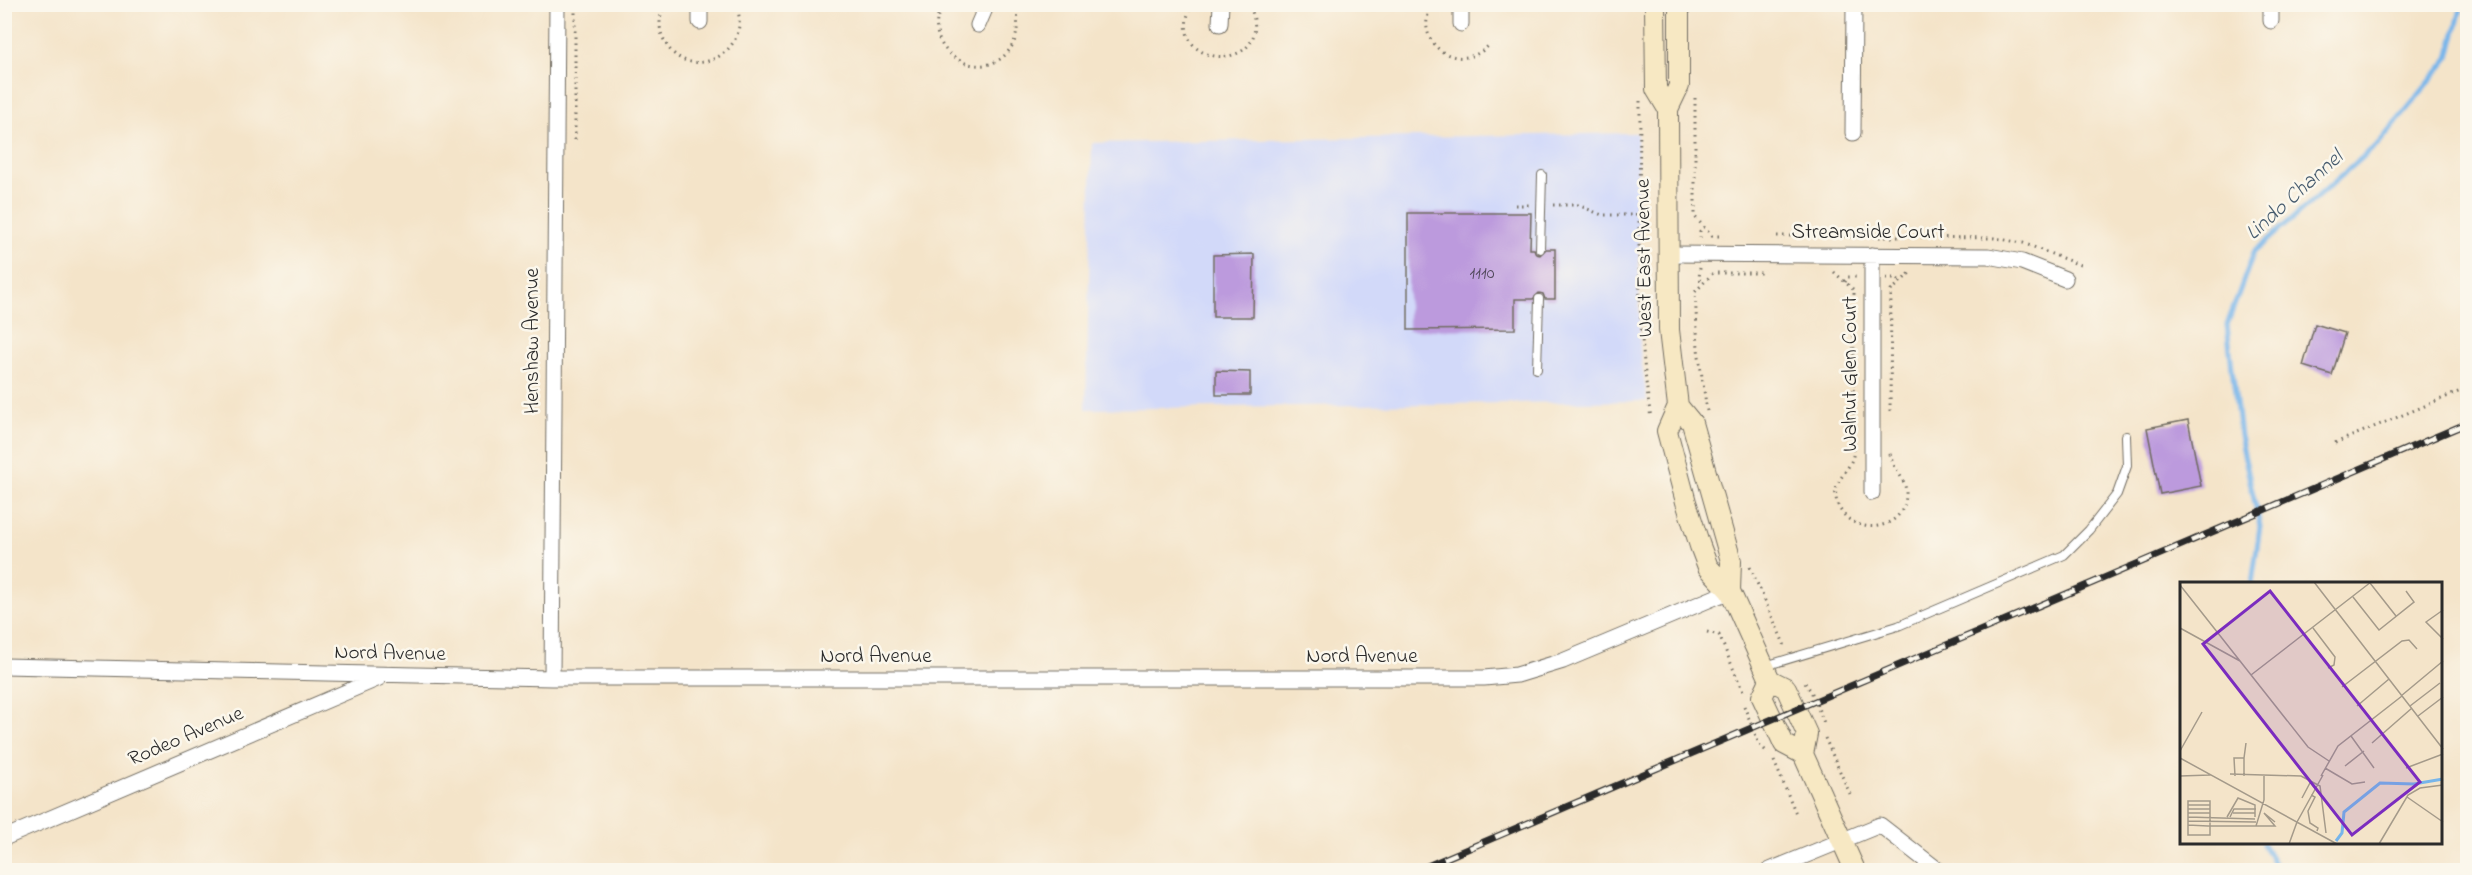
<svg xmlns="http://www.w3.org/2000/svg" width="2472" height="875" font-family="'Indie Flower',sans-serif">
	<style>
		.built { fill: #d2d9f9 }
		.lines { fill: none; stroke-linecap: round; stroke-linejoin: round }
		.stream { stroke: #77b5ea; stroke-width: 5 }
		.building { fill: #bc9add }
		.service-casing { stroke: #716c62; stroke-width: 10 }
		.minor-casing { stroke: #716c62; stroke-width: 17 }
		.secondary-casing { stroke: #716c62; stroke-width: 22 }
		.path { stroke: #716c62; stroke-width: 3; stroke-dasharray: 1.5 4.5; stroke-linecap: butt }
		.service { stroke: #fff; stroke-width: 8 }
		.minor { stroke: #fff; stroke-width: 15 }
		.secondary { stroke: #f7e8c3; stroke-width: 20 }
		.rail-casing { stroke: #2b2b2b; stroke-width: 7 }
		.rail { stroke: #fbf7ec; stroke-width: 4.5; stroke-dasharray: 14; stroke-linecap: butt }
		.labels { text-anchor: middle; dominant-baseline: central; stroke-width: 5; stroke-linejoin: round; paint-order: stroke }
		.number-label { font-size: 18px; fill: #4f4758 }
		.street-label { font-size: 21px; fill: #2b2b2b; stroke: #fbf7ec }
		.water-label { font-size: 22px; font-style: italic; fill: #465b6e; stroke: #fbf7ec }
		.inset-river { fill: none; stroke: #77b5ea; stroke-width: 3 }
		.inset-road { fill: none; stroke: #a49a8a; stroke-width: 1.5 }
		.view { fill: #7b2cbf; fill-opacity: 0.15; stroke: #7b2cbf; stroke-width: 3 }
		.inset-edge { fill: none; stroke: #2b2b2b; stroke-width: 3 }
	</style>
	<rect width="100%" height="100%" fill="#fbf7ec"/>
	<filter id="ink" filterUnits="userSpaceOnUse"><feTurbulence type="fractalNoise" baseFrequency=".0167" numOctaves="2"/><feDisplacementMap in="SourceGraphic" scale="12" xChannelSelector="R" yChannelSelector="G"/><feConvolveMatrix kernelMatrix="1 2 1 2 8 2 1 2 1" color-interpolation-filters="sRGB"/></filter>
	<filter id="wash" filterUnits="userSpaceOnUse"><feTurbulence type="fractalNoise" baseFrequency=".008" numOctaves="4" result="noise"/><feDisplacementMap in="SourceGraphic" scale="24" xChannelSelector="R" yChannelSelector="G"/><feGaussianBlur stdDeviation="1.35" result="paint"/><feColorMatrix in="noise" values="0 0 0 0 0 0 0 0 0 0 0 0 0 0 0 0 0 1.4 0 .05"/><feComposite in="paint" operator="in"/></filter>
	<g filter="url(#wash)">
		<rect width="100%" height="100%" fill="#f4e4c9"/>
		<path class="built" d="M 1637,133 L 1640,349 L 1647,401 L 1086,409 L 1092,143 Z"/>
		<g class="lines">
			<path class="stream" d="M 2252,584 L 2260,526 L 2240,436 L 2227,325 L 2254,252 L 2379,143 L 2449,58 L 2462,4
				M 2263,844 L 2278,870"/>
		</g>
		<g id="blocks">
			<path class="building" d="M 1408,213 L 1531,213 L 1530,249 L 1534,249 L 1536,254 L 1540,255 L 1546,249 L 1555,249 L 1555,299 L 1545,299 L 1543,294 L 1539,293 L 1533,299 L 1515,299 L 1515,329 L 1408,330 Z
				M 1254,254 L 1253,317 L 1213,317 L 1213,255 Z
				M 2315,324 L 2345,333 L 2332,375 L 2303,366 Z
				M 1216,371 L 1250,372 L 1250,395 L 1216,395 Z
				M 2188,420 L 2201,486 L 2160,494 L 2147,428 Z"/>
		</g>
	</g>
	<g filter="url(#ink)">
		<use href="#blocks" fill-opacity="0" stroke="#716c62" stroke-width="1.5"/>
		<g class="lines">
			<g class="service-casing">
				<path id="service" d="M 1540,249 L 1542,175
					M 1537,369 L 1539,299
					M 1765,666 L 1898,626 L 2064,555 L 2089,530 L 2117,494 L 2127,466 L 2126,436"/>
			</g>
			<g class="minor-casing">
				<path id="minor" d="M 700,4 L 700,22
					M 2271,21 L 2271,4
					M 1220,24 L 1221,4
					M 1461,24 L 1461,4
					M 978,25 L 987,4
					M 1853,133 L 1854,4
					M 1667,254 L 1988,256 L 2022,262 L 2065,279
					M 1872,493 L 1872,255
					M 4,666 L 552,678 L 1484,678 L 1517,675 L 1563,661 L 1730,591
					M 552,678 L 557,4
					M 4,838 L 379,678
					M 1770,870 L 1880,825 L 1938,870"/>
			</g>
			<g class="secondary-casing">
				<path id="secondary" d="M 1655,4 L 1656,89 L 1668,109
					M 1679,4 L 1679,86 L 1668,109 L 1669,330 L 1678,406 L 1692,423 L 1731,561 L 1730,591
					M 1678,406 L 1667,431 L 1686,502 L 1700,546 L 1708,567 L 1730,591 L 1770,680 L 1786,688 L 1807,734 L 1803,754 L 1855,870
					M 1770,680 L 1762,697 L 1784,744 L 1803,754"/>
			</g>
			<path class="path" d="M 665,4 C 659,16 658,28 664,40 C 685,86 755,55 736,4
				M 943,4 C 914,53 991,92 1014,42 C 1019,30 1017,16 1018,4
				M 1192,4 C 1159,72 1282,76 1249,4
				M 1433,4 C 1409,41 1459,78 1490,44
				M 1695,98 L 1695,217 L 1712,236 L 1720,236
				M 1640,101 C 1640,206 1634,313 1651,418
				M 575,140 L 575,12
				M 1515,205 L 1529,205
				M 1553,205 L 1578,205 L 1602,215 L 1640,215
				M 1777,236 L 1994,238 L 2023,243 L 2080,265
				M 1700,238 L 1700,231 L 1704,227
				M 1700,268 L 1699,279 L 1704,283
				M 1834,272 L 1854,290 C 1854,329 1854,367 1853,405 C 1853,422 1856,441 1853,456 C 1849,472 1833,481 1836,498 C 1843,537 1904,536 1906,495 C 1907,478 1892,469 1890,453
				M 1886,278 L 1896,278 L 1900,281
				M 1845,282 L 1848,277 L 1856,277
				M 1707,411 L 1698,349 L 1695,292 L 1713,273 L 1762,273
				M 1890,411 L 1891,291 L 1910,273
				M 2335,443 L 2468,388
				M 1750,567 L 1785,646
				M 1707,632 L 1719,635 L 1744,694
				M 1805,683 L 1811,691 L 1824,723
				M 1744,706 L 1759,744 L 1766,751
				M 1825,738 L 1850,794
				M 1774,761 L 1797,816"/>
			<use href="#service" class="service"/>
			<use href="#minor" class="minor"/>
			<use href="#secondary" class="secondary"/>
			<g class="rail-casing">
				<path id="rail" d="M 1418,870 L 2468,423"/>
			</g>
			<use href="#rail" class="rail"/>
		</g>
	</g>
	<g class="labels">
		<g class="number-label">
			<text x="1482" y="274">1110</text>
		</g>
		<g class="street-label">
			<text x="1868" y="233">Streamside Court</text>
			<text transform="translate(1645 258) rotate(-91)">West East Avenue</text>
			<text transform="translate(533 341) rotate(-90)">Henshaw Avenue</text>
			<text transform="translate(1851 374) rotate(-90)">Walnut Glen Court</text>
			<text transform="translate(390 654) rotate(1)">Nord Avenue</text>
			<text x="876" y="657">Nord Avenue</text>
			<text x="1362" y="657">Nord Avenue</text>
			<text transform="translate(186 737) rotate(-23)">Rodeo Avenue</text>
		</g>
		<g class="water-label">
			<text transform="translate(2295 196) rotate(-42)">Lindo Channel</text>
		</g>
	</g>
	<g transform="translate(2180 582)">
		<rect width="262" height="262" fill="#f4e4c9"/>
		<path class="inset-river" d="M 156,259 L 162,251 L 164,230 L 200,201 L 234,202 L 263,197"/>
		<path class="inset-road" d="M 134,0 L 263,167M 190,1 L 216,34M 0,3 L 128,165 L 149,179M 173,15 L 199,48 L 234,20 L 226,9M 263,28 L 246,40 L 263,57M 0,46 L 60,79M 133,46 L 155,75 L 154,83 L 148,86M 71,93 L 191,0M 162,105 L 222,59 L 229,58 L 237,67M 221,114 L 263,79M 177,124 L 209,97M 230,124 L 260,101M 238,134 L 263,115M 171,154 L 194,186M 192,161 L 232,126M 0,169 L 22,130M 0,176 L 157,262M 165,184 L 184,169M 145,186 L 172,202 L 185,200M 226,186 L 263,172M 50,192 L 121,194 L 140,204 L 146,251M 0,194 L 30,193M 55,194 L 54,176 L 64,176 L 66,161M 64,194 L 64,176M 141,194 L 158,164 L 222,114M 131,213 L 135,215 L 128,229 L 130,241 L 138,246 L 137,249M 227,215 L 263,240M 122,216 L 131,199M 8,223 L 30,223M 8,227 L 30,227M 8,231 L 30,231M 53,231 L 75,231M 8,235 L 75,237M 47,235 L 58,216 L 75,223 L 75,235M 50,235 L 54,227 L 76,227M 8,239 L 76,240M 117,240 L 143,193M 8,243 L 8,219 L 30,219 L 30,253 L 8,253 L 8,243 L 28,244 L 76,244 L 84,218 L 84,194M 76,244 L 95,244 L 84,231 L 95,240M 109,262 L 117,240M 199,262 L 228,213 L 240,206 L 263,203"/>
		<path class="view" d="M 90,9 L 240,200 L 172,253 L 23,62 Z"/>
		<rect width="262" height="262" class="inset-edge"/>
	</g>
	<rect width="2472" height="875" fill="none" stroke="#fbf7ec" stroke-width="24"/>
</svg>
